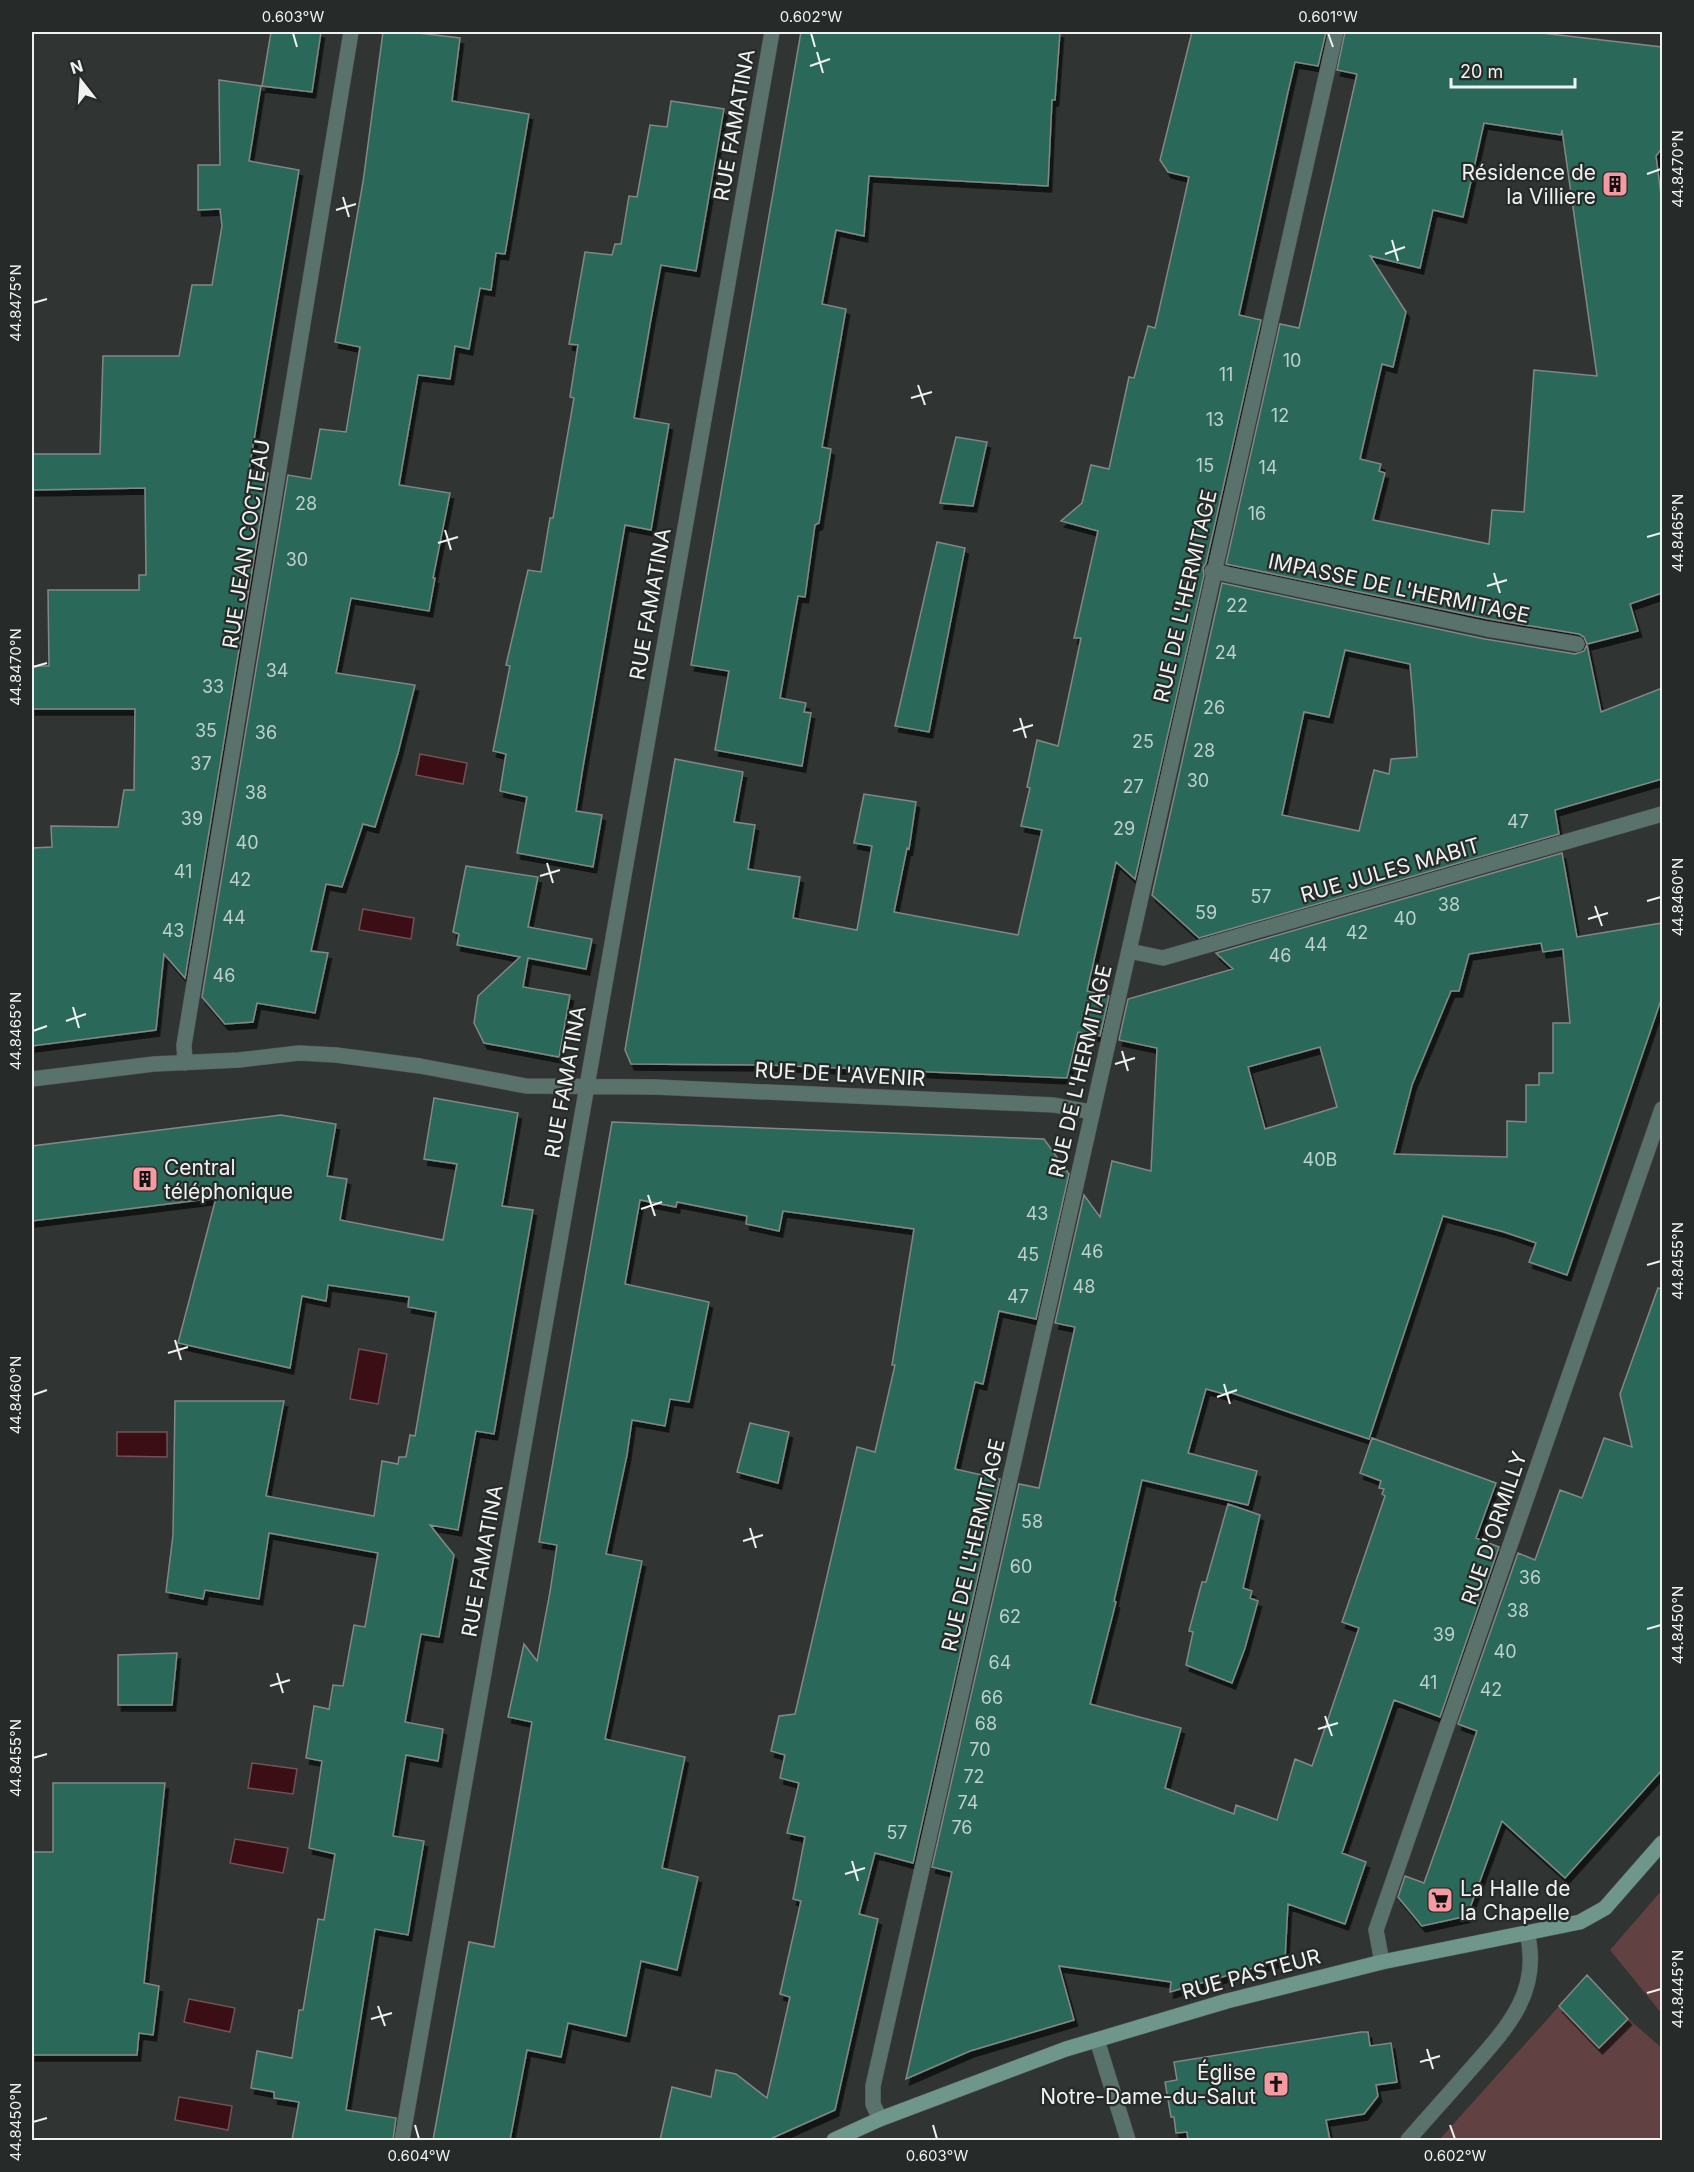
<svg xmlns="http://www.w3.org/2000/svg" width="1694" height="2172" font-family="Inter,sans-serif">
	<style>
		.green { fill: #614142 }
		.water { fill: #3a0e14; stroke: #705256; stroke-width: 1.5 }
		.building { fill: #29695a; stroke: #838786; stroke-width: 1.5; fill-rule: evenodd; filter: url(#shadow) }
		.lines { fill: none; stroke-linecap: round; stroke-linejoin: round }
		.street-casing { stroke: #4f5251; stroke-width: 16 }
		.secondary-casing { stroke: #4f5251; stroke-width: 16 }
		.street { stroke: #59726b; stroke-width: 15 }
		.secondary { stroke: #6e968a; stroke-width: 15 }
		.ticks { fill: none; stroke: #eff2f1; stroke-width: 2 }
		.labels { text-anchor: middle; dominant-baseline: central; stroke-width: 4.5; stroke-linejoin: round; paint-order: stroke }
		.number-label { font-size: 18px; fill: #bed0cb }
		.street-label { font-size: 21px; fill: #eff2f1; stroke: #262a28 }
		.poi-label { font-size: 21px; fill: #eff2f1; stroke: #262a28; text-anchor: end }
		.neatline { fill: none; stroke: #eff2f1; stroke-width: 2 }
		.ticks-label { font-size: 15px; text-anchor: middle; fill: #eff2f1 }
	</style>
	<defs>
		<filter id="shadow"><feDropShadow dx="3.5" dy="6" stdDeviation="0" flood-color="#0009"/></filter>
	</defs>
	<rect width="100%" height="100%" fill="#303432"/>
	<path class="green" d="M 1662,1890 L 1662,2014 L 1610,1950 Z
		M 1587,1975 L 1633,2023 L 1662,2048 L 1662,2140 L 1439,2140 Z"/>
	<path class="water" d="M 420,754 L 467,763 L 463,784 L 416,775 Z
		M 363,909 L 414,918 L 411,939 L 359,930 Z
		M 359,1349 L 387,1354 L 378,1404 L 350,1399 Z
		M 117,1432 L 167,1432 L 167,1457 L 117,1456 Z
		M 252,1763 L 297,1769 L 293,1794 L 248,1788 Z
		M 235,1839 L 288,1848 L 283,1873 L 230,1863 Z
		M 189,1999 L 235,2008 L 230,2032 L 184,2022 Z
		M 179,2097 L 232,2106 L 228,2130 L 175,2120 Z"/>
	<path class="building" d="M 271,32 L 321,32 L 312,92 L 262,86 Z
		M 383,32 L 410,32 L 460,38 L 452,101 L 529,114 L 505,254 L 496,253 L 491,290 L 480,288 L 469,349 L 455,346 L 450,379 L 418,375 L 399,485 L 450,493 L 433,578 L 435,578 L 429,611 L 351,598 L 336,673 L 415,685 L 398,753 L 375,827 L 363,824 L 342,887 L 326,884 L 311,951 L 328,953 L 315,1013 L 257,1003 L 253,1022 L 225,1024 L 202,997 L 288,475 L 311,479 L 320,429 L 346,432 L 360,347 L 335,342 L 363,182 Z
		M 801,32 L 1060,32 L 1055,100 L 1052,100 L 1048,186 L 869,176 L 864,236 L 836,230 L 822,304 L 846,309 L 822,447 L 831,449 L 819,523 L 815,525 L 805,597 L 798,596 L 780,698 L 806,703 L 804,712 L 811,713 L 802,766 L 715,750 L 729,671 L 691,665 Z
		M 1192,32 L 1326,32 L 1318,66 L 1295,62 L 1288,92 L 1239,315 L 1261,320 L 1206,563 L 1203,568 L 1204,575 L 1135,879 L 1116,862 L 1087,991 L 1109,996 L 1100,1036 L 1078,1032 L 1067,1078 L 769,1065 L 631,1064 L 625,1050 L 675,759 L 743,772 L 734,822 L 755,825 L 748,869 L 800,877 L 793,918 L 857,930 L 872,846 L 854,843 L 864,794 L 916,802 L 909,849 L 907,848 L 894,912 L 1018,935 L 1042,830 L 1021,826 L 1030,788 L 1027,787 L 1037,740 L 1058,746 L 1081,638 L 1074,638 L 1098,531 L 1061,521 L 1082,503 L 1091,465 L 1109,469 L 1129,377 L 1134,378 L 1148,326 L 1155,328 L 1189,177 L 1168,172 L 1160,160 Z
		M 1345,32 L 1533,32 L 1662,47 L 1662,148 L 1656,156 L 1662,203 L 1662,593 L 1630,604 L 1638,631 L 1587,644 L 1584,637 L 1579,634 L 1489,619 L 1226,564 L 1280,324 L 1299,328 L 1357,74 L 1337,70 ZM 1484,123 L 1561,135 L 1562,130 L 1597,376 L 1534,370 L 1524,512 L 1492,510 L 1489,544 L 1373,520 L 1385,473 L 1379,471 L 1381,464 L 1360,459 L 1382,364 L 1393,367 L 1406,312 L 1370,256 L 1420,268 L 1433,210 L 1463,217 Z
		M 219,80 L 261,86 L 249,161 L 299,170 L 249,470 L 268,473 L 185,978 L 164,954 L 156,1030 L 32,1046 L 32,848 L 52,847 L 51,826 L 118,827 L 124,790 L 134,790 L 135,709 L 32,709 L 32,666 L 49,666 L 48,590 L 139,590 L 139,575 L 146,575 L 145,488 L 32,490 L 32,454 L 100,454 L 103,356 L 179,356 L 192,285 L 212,285 L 222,226 L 220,209 L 198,210 L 198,165 L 220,165 Z
		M 671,101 L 724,109 L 696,271 L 661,265 L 651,319 L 634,418 L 669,424 L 651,530 L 625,525 L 583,767 L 576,811 L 602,815 L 593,867 L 517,853 L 527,797 L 500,791 L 506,754 L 493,751 L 510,666 L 506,665 L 528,570 L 541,572 L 550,518 L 553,518 L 574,398 L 570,397 L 578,345 L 569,344 L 585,252 L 612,255 L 615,244 L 621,244 L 629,196 L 637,197 L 650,125 L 667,127 Z
		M 956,437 L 987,442 L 973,506 L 940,503 Z
		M 937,542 L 965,548 L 929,732 L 895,726 Z
		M 1222,583 L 1485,639 L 1575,654 L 1584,651 L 1587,645 L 1601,712 L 1662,688 L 1662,779 L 1555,810 L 1559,834 L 1199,938 L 1152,895 ZM 1345,650 L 1410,664 L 1414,710 L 1417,757 L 1391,759 L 1389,774 L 1374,770 L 1359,831 L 1282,815 L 1304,712 L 1329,717 Z
		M 1562,853 L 1577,937 L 1662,923 L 1662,997 L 1567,1275 L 1529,1262 L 1536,1243 L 1504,1232 L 1443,1216 L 1369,1439 L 1229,1392 L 1228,1395 L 1206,1389 L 1188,1453 L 1257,1471 L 1248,1505 L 1142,1480 L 1114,1601 L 1116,1602 L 1090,1704 L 1181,1728 L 1165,1788 L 1234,1814 L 1236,1805 L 1277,1820 L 1295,1759 L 1312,1766 L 1359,1628 L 1342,1622 L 1385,1496 L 1382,1494 L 1384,1489 L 1379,1488 L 1381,1481 L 1360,1473 L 1372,1438 L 1496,1483 L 1476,1538 L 1499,1547 L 1440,1717 L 1394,1700 L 1342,1853 L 1366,1862 L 1345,1924 L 1288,1904 L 1285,1959 L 1170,1992 L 1171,1982 L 1059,1966 L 1074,2020 L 970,2051 L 906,2079 L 952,1872 L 932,1867 L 1019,1484 L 1039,1488 L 1075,1327 L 1055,1323 L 1084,1195 L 1100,1217 L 1112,1161 L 1151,1171 L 1157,1048 L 1119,1040 L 1128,999 L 1233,969 L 1216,953 ZM 1541,943 L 1543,952 L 1563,949 L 1570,1023 L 1553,1023 L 1553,1073 L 1539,1073 L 1539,1085 L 1526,1085 L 1526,1122 L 1507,1121 L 1507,1157 L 1394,1154 L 1412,1085 L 1451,991 L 1459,991 L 1469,954 ZM 1320,1047 L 1337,1107 L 1265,1129 L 1248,1067 Z
		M 466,866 L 538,877 L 528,927 L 592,939 L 586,969 L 528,958 L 523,987 L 570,995 L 559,1057 L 484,1043 L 474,1023 L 478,996 L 520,957 L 457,945 L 459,934 L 453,932 Z
		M 434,1098 L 518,1113 L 502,1206 L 533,1210 L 494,1434 L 476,1431 L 458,1530 L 430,1525 L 454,1555 L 439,1637 L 421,1634 L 405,1722 L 443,1729 L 438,1761 L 406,1755 L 393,1836 L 424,1841 L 408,1935 L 375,1929 L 346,2110 L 396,2118 L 393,2140 L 292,2140 L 299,2102 L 274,2098 L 274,2092 L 251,2088 L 257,2051 L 292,2058 L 299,2010 L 303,2010 L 318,1919 L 324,1920 L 335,1854 L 309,1848 L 322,1761 L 306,1758 L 314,1706 L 329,1709 L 333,1685 L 343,1686 L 354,1625 L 365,1627 L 378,1553 L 269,1533 L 259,1599 L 205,1590 L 203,1599 L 166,1592 L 173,1535 L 175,1401 L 284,1401 L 266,1496 L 374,1516 L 382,1461 L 398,1464 L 399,1457 L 406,1457 L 410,1435 L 415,1436 L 436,1312 L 408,1307 L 409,1297 L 328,1285 L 326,1301 L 302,1296 L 290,1368 L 178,1343 L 216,1198 L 32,1221 L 32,1146 L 281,1115 L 336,1124 L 327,1176 L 347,1179 L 340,1220 L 443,1240 L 457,1164 L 424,1159 Z
		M 612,1122 L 1044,1139 L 1069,1174 L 1036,1319 L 999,1311 L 983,1384 L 975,1382 L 955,1469 L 1000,1479 L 913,1863 L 875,1853 L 859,1914 L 878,1919 L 835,2110 L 768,2140 L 660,2140 L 672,2087 L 711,2097 L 716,2070 L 736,2074 L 767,2098 L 790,1997 L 780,1994 L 801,1901 L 793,1899 L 805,1837 L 787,1833 L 799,1783 L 780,1778 L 785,1755 L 771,1751 L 779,1716 L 795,1714 L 857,1447 L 875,1452 L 895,1365 L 892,1365 L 914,1229 L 783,1211 L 779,1231 L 746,1224 L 747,1216 L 677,1202 L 676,1207 L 640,1200 L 625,1284 L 709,1302 L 689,1402 L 670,1399 L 665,1426 L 632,1420 L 627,1455 L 606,1554 L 642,1561 L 605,1739 L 685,1757 L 662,1868 L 698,1877 L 677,1970 L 641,1961 L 626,2036 L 568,2023 L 561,2057 L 527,2050 L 510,2140 L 433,2140 L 469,1942 L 494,1947 L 532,1722 L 508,1717 L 524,1644 L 537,1661 L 550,1592 L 557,1545 L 539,1542 Z
		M 1658,1288 L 1662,1289 L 1662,1770 L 1565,1878 L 1502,1821 L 1467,1916 L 1422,1926 L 1398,1897 L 1405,1876 L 1424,1883 L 1451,1807 L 1477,1731 L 1458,1724 L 1518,1553 L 1535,1560 L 1560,1490 L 1582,1498 L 1604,1438 L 1632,1447 L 1620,1394 Z
		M 750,1423 L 789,1432 L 778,1483 L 737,1472 Z
		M 1228,1504 L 1260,1515 L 1243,1588 L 1252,1591 L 1250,1598 L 1258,1601 L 1245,1648 L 1232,1683 L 1186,1665 L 1193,1632 L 1189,1631 L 1202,1582 L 1206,1582 Z
		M 177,1653 L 172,1705 L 118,1705 L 118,1655 Z
		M 53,1783 L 165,1783 L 144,1983 L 159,1986 L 153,2035 L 139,2033 L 137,2055 L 32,2055 L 32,1852 L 53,1852 Z
		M 1587,1975 L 1628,2019 L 1599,2048 L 1559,2006 Z
		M 1361,2032 L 1368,2032 L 1370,2046 L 1391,2043 L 1397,2082 L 1376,2085 L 1378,2096 L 1364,2114 L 1326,2120 L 1330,2140 L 1188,2140 L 1187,2132 L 1176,2133 L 1174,2117 L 1171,2117 L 1165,2082 L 1177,2080 L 1174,2062 Z"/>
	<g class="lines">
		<g class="street-casing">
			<path id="street" d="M 1212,571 L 1487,629 L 1577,644
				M 1129,951 L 1163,958 L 1662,814
				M 185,1063 L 184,1045 L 351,32
				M 32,1079 L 154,1064 L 239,1060 L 299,1053 L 336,1055 L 420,1066 L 526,1086 L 655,1087 L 1054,1105 L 1091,1112
				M 1382,1962 L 1376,1930 L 1662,1109
				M 1097,2040 L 1128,2140
				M 880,2119 L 873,2104 L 873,2086 L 1336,32
				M 402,2140 L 772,32
				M 1408,2140 C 1428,2117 1449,2094 1469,2071 C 1506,2029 1542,1992 1527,1933"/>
		</g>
		<g class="secondary-casing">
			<path id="secondary" d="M 834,2140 L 880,2119 L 1066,2049 L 1227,2001 L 1382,1962 L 1580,1922 L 1605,1908 L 1662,1843"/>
		</g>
		<use href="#street" class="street"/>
		<use href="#secondary" class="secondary"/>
	</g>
	<path class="ticks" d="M 293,33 L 297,47M 811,33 L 815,47M 1328,33 L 1333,47M 817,52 L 823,73M 810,66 L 830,59M 1647,174 L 1661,169M 343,197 L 349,217M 336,210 L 356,204M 1392,240 L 1398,261M 1385,254 L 1405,247M 33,303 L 47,299M 918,385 L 925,405M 911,398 L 932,392M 445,530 L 451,550M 1647,537 L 1661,533M 438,543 L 458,537M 1494,573 L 1500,593M 1487,586 L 1507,580M 33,667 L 47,663M 1020,718 L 1026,738M 1013,731 L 1033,725M 547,863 L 553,883M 540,876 L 560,870M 1647,901 L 1661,897M 1595,906 L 1602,926M 1588,919 L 1608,913M 73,1007 L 79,1028M 66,1021 L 86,1014M 33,1031 L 47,1026M 1122,1051 L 1128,1071M 1115,1064 L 1135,1058M 648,1195 L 655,1216M 641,1209 L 662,1202M 1647,1265 L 1661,1261M 175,1340 L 181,1360M 168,1353 L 188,1347M 1224,1384 L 1230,1404M 33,1395 L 47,1390M 1217,1397 L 1237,1390M 750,1528 L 756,1548M 743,1541 L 763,1535M 1647,1629 L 1661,1625M 277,1673 L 283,1693M 270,1686 L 290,1680M 1325,1716 L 1332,1736M 1318,1729 L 1338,1723M 33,1758 L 47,1754M 852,1861 L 858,1881M 845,1874 L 865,1868M 1647,1993 L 1661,1989M 378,2006 L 385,2026M 371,2019 L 392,2013M 1427,2049 L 1433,2069M 1420,2062 L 1440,2056M 33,2122 L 47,2118M 415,2125 L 419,2139M 933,2125 L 937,2139M 1450,2125 L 1455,2139"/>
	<defs>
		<g id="building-square" transform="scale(1.35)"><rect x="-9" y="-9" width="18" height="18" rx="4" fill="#f49aa0" stroke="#262a28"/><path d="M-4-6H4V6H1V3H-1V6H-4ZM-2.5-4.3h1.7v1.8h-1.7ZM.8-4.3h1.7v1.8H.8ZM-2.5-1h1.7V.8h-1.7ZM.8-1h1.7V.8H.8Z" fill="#111"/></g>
		<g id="supermarket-square" transform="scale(1.35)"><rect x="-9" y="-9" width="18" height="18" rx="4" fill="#f49aa0" stroke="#262a28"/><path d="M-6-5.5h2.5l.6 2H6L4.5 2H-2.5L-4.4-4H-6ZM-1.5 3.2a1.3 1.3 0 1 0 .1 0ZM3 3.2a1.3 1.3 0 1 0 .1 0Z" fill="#111"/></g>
		<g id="church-square" transform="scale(1.35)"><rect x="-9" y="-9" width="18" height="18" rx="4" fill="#f49aa0" stroke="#262a28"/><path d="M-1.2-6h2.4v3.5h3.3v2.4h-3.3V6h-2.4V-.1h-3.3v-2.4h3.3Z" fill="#111"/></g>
	</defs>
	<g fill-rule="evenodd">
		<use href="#building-square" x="1615" y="184"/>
		<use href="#building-square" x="145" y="1179"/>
		<use href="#supermarket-square" x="1440" y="1900"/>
		<use href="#church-square" x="1276" y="2084"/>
	</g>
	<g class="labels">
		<g class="number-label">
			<text x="1292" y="360">10</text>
			<text x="1226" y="374">11</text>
			<text x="1280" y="415">12</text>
			<text x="1215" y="419">13</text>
			<text x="1205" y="465">15</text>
			<text x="1268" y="467">14</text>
			<text x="306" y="503">28</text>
			<text x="1257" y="513">16</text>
			<text x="297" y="559">30</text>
			<text x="1237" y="605">22</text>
			<text x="1226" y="652">24</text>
			<text x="277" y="670">34</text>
			<text x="213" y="686">33</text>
			<text x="1214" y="707">26</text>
			<text x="206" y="730">35</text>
			<text x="266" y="732">36</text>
			<text x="1143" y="741">25</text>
			<text x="1204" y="750">28</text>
			<text x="201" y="763">37</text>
			<text x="1198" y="780">30</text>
			<text x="1133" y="786">27</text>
			<text x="256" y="792">38</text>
			<text x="192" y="818">39</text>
			<text x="1518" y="821">47</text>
			<text x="1124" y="828">29</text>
			<text x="247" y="842">40</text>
			<text x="183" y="871">41</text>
			<text x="240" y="879">42</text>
			<text x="1261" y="896">57</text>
			<text x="1449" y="904">38</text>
			<text x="1206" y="912">59</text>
			<text x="234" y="917">44</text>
			<text x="1405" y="918">40</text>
			<text x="173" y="930">43</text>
			<text x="1357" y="932">42</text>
			<text x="1316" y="944">44</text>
			<text x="1280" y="955">46</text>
			<text x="224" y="975">46</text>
			<text x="1320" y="1159">40B</text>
			<text x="1037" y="1213">43</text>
			<text x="1092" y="1251">46</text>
			<text x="1028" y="1254">45</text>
			<text x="1084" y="1286">48</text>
			<text x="1018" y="1296">47</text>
			<text x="1032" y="1521">58</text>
			<text x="1021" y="1566">60</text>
			<text x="1530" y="1577">36</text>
			<text x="1518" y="1610">38</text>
			<text x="1010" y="1616">62</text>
			<text x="1444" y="1634">39</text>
			<text x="1505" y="1651">40</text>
			<text x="1000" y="1662">64</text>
			<text x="1428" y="1682">41</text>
			<text x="1491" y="1689">42</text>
			<text x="992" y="1697">66</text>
			<text x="986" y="1723">68</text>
			<text x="980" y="1749">70</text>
			<text x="974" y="1776">72</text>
			<text x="968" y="1802">74</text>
			<text x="962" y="1827">76</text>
			<text x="897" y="1832">57</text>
		</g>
		<g class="street-label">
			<text transform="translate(734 125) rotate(-80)">RUE FAMATINA</text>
			<text transform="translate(246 544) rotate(-81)">RUE JEAN COCTEAU</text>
			<text transform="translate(1399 588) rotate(12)">IMPASSE DE L'HERMITAGE</text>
			<text transform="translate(1185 596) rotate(-77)">RUE DE L'HERMITAGE</text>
			<text transform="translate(650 604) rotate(-80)">RUE FAMATINA</text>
			<text transform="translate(1390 870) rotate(-16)">RUE JULES MABIT</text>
			<text transform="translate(1080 1071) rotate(-77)">RUE DE L'HERMITAGE</text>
			<text transform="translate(840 1074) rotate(3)">RUE DE L'AVENIR</text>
			<text transform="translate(565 1082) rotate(-80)">RUE FAMATINA</text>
			<text transform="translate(1494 1528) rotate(-71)">RUE D'ORMILLY</text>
			<text transform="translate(973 1545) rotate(-77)">RUE DE L'HERMITAGE</text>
			<text transform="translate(482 1561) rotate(-80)">RUE FAMATINA</text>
			<text transform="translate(1251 1974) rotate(-15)">RUE PASTEUR</text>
		</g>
		<g class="poi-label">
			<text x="1596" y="172">Résidence de<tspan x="1596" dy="24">la Villiere</tspan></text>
			<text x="164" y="1167" text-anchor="start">Central<tspan x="164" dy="24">téléphonique</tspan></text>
			<text x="1460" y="1888" text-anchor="start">La Halle de<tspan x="1460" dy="24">la Chapelle</tspan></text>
			<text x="1256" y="2072">Église<tspan x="1256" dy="24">Notre-Dame-du-Salut</tspan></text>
		</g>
	</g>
	<rect width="1694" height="2172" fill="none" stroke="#262a28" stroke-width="66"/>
	<g transform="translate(81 81) rotate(343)" stroke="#262a28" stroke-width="4.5" paint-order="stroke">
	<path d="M0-4.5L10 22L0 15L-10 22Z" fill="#eff2f1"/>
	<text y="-9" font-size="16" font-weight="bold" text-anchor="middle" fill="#eff2f1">N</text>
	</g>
	<path d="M1451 78v9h124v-9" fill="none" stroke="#eff2f1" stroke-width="3"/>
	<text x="1460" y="78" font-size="18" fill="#eff2f1" stroke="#262a28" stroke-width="4.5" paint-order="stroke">20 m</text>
	<rect x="33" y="33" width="1628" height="2106" class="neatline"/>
	<g class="ticks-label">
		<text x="293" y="22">0.603°W</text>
		<text x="811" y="22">0.602°W</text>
		<text x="1328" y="22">0.601°W</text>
		<text transform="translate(1678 169) rotate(-90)" y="5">44.8470°N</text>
		<text transform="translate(16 303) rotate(-90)" y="5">44.8475°N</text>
		<text transform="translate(1678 533) rotate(-90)" y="5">44.8465°N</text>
		<text transform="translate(16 667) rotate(-90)" y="5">44.8470°N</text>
		<text transform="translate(1678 897) rotate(-90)" y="5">44.8460°N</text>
		<text transform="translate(16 1031) rotate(-90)" y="5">44.8465°N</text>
		<text transform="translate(1678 1261) rotate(-90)" y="5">44.8455°N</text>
		<text transform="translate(16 1395) rotate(-90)" y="5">44.8460°N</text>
		<text transform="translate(1678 1625) rotate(-90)" y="5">44.8450°N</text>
		<text transform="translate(16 1758) rotate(-90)" y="5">44.8455°N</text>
		<text transform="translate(1678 1989) rotate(-90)" y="5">44.8445°N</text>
		<text transform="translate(16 2122) rotate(-90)" y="5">44.8450°N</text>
		<text x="419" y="2161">0.604°W</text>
		<text x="937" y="2161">0.603°W</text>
		<text x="1455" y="2161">0.602°W</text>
	</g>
</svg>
